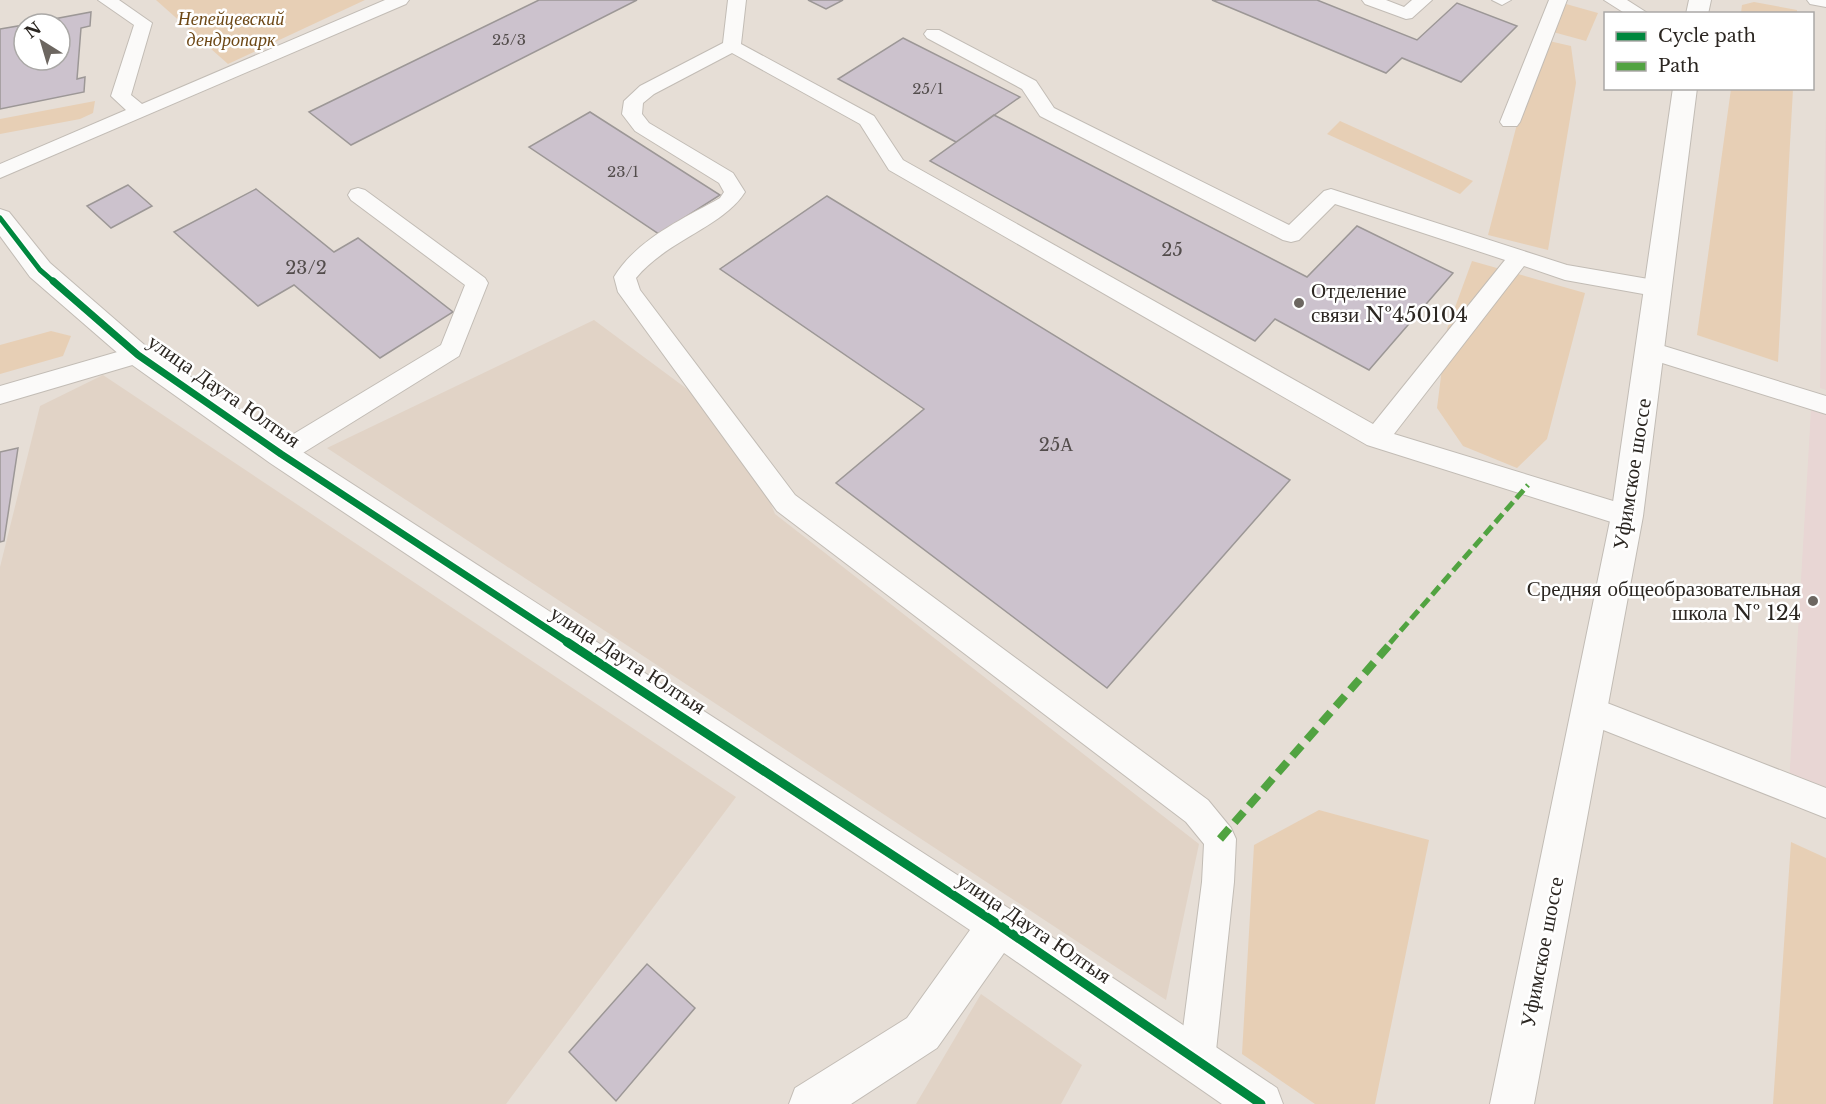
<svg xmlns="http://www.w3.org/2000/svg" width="1826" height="1104" font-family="'Libre Baskerville',serif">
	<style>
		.built { fill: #e1d3c6 }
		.education { fill: #e8d6d4 }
		.green { fill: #e7cfb5 }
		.building { fill: #ccc2cd; stroke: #9c9796; stroke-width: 1.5 }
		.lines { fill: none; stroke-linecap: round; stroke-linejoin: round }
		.lane-casing { stroke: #c2bcb5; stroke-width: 2 }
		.street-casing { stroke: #c2bcb5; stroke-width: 2 }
		.secondary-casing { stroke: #c2bcb5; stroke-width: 2 }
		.lane { fill: #fbfaf9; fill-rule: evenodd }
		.street { fill: #fbfaf9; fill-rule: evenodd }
		.secondary { fill: #fbfaf9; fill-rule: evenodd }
		.quiet-far1 { stroke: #51a341; stroke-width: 5; stroke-dasharray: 11 5; stroke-linecap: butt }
		.quiet { stroke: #51a341; stroke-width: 8; stroke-dasharray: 14 8; stroke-linecap: butt }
		.cycleway-far2-casing { stroke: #fff; stroke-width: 8 }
		.cycleway-far1-casing { stroke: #fff; stroke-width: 10 }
		.cycleway-casing { stroke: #fff; stroke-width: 13 }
		.cycleway-far2 { stroke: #00873e; stroke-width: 5 }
		.cycleway-far1 { stroke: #00873e; stroke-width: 7 }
		.cycleway { stroke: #00873e; stroke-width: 9 }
		.poi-dot { fill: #6c6660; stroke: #fff; stroke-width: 2 }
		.labels { text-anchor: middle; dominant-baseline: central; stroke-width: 5; stroke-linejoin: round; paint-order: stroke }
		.far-number-label { font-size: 15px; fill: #534d4c }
		.far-park-label { font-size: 18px; font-style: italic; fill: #6d4816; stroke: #fff }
		.number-label { font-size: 18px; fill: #534d4c }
		.poi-label { font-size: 21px; fill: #2b2621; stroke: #fff; text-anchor: start }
		.street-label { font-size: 21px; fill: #2b2621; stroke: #fff }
	</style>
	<rect width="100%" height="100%" fill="#e6ded6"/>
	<path class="built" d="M 594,320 L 741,429 L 775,514 L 1199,844 L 1166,1000 L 327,448 Z
		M 103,375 L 736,797 L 506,1104 L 0,1104 L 0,567 L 40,406 Z
		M 981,994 L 1082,1065 L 1061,1104 L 916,1104 Z"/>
	<path class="education" d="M 1826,112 L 1826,390 L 1820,388 Z
		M 1811,410 L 1826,415 L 1826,816 L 1788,801 Z"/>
	<path class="green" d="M 156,0 L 365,0 L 228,64 Z
		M 1754,2 L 1797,10 L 1797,13 L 1741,13 L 1742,5 Z
		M 1566,4 L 1598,13 L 1586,41 L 1553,32 Z
		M 1549,41 L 1571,46 L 1576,83 L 1548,250 L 1488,235 L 1517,124 Z
		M 1731,89 L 1793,89 L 1778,362 L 1697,335 Z
		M 95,101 L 93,113 L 80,119 L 0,134 L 0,119 Z
		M 1340,121 L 1473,181 L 1460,194 L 1327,134 Z
		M 1472,261 L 1585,293 L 1547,439 L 1517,468 L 1463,446 L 1437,408 L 1447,329 Z
		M 51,331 L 71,336 L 63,356 L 0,374 L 0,345 Z
		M 1319,810 L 1429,840 L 1375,1104 L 1315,1104 L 1242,1054 L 1254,845 Z
		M 1791,842 L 1826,858 L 1826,1104 L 1773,1104 Z"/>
	<path class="building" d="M 539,0 L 637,0 L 351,145 L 309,112 Z
		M 808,0 L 843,0 L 826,9 Z
		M 1212,0 L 1317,0 L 1417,40 L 1457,3 L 1517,26 L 1461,82 L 1402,58 L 1386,73 Z
		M 91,12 L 90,26 L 81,28 L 77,79 L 85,77 L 84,92 L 0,109 L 0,29 L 24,25 L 24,60 L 60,60 L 60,24 L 27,24 Z
		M 903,38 L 1020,97 L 956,142 L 838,79 Z
		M 590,112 L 720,195 L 659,234 L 529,147 Z
		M 994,115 L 1307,277 L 1357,226 L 1453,273 L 1369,370 L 1275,319 L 1255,341 L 930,161 Z
		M 128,185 L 152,206 L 111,228 L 87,206 Z
		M 256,189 L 334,252 L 358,238 L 453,312 L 380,358 L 294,285 L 258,306 L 174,232 Z
		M 827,196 L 1290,480 L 1107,688 L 836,483 L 924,409 L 720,269 Z
		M 18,448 L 4,541 L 0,542 L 0,452 Z
		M 647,964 L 695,1008 L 616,1101 L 569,1052 Z"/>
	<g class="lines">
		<g class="lane-casing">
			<path id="lane" d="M 98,0 L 119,0 L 152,23 L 131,95 L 142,104 L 385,0 L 409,0 L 406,4 L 0,178 L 0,164 L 126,110 L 111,96 L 134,25 Z
				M 728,0 L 746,0 L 741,44 L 874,116 L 903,160 L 1373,424 L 1505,260 L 1335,204 L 1299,240 L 1291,242 L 1283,240 L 1040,116 L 1022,89 L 927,38 L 924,34 L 927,30 L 939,30 L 1036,81 L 1054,108 L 1289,225 L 1324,191 L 1331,189 L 1567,265 L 1660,281 L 1668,283 L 1671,289 L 1668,295 L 1660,297 L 1565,280 L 1524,266 L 1394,434 L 1636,508 L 1640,516 L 1636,524 L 1627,527 L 1367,445 L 889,170 L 860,124 L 732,53 L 654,94 L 643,103 L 642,114 L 649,123 L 733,173 L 745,192 C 723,227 667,240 636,278 L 640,290 L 795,495 L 1208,800 L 1231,828 L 1236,839 L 1234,882 L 1215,1060 L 1210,1073 L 1197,1078 L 1184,1073 L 1179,1060 L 1202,882 L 1204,844 L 1186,822 L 777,511 L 618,292 L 614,277 C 637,239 683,219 720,198 L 724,192 L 719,183 L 635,131 L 622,114 L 624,101 L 640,86 L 723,43 Z
				M 1362,0 L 1386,0 L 1404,7 L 1412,0 L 1432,0 L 1412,18 L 1406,19 L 1365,4 Z
				M 1492,0 L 1511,0 L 1502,5 Z
				M 1549,0 L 1567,0 L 1520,122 L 1517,126 L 1503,126 L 1500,122 Z
				M 1604,0 L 1627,0 L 1649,14 L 1626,14 Z
				M 1807,0 L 1826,0 L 1826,7 L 1810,4 Z
				M 358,188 L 365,190 L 485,278 L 488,283 L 459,356 L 290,461 L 281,464 L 272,461 L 268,454 L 272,447 L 441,345 L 465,285 L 351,200 L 348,195 L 351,190 Z
				M 1651,342 L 1826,396 L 1826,414 L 1643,357 L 1639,351 L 1643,345 Z
				M 138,346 L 146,349 L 150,355 L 146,361 L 0,404 L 0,386 Z
				M 1589,696 L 1826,788 L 1826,818 L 1578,720 L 1574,710 L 1578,700 Z"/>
		</g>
		<g class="street-casing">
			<path id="street" d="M 0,209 L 9,212 L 50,263 L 148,348 L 292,445 L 1013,911 L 1277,1088 L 1283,1104 L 1222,1104 L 1004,953 L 937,1048 L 851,1104 L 789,1104 L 795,1088 L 907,1018 L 970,930 L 270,463 L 128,362 L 30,277 L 0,236 Z"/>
		</g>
		<g class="secondary-casing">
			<path id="secondary" d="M 1689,0 L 1711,0 L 1708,14 L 1686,14 Z
				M 1673,88 L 1697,88 L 1643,516 L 1534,1104 L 1490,1104 L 1611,516 Z"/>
		</g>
		<use href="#lane" class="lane"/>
		<use href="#street" class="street"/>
		<use href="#secondary" class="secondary"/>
		<path class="quiet-far1" d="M 1390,643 L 1528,485"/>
		<path class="quiet" d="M 1220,839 L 1392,642"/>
		<g class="cycleway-far2-casing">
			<path id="cycleway-far2" d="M 0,218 L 40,270 L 55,283"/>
		</g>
		<g class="cycleway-far1-casing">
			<path id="cycleway-far1" d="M 53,281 L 138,355 L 281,454 L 569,643"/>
		</g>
		<g class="cycleway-casing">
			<path id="cycleway" d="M 567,642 L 999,925 L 1261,1104"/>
		</g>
		<use href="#cycleway-far2" class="cycleway-far2"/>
		<use href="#cycleway-far1" class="cycleway-far1"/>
		<use href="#cycleway" class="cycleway"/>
	</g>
	<g class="poi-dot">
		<circle cx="1299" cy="303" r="6"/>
		<circle cx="1813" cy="601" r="6"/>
	</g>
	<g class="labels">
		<g class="far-number-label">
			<text x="509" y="39">25/3</text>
			<text x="928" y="88">25/1</text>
			<text x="623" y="171">23/1</text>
		</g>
		<g class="far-park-label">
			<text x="231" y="19">Непейцевский<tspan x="231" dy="21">дендропарк</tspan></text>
		</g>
		<g class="number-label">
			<text x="1172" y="250">25</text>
			<text x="306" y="268">23/2</text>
			<text x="1056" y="445">25А</text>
		</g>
		<g class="poi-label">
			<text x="1311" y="291">Отделение<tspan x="1311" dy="24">связи №450104</tspan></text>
			<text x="1801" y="589" text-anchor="end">Средняя общеобразовательная<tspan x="1801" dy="24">школа № 124</tspan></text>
		</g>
		<g class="street-label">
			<text transform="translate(224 391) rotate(35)">улица Даута Юлтыя</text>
			<text transform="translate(1632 474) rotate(-81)">Уфимское шоссе</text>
			<text transform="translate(628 660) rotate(33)">улица Даута Юлтыя</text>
			<text transform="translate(1034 928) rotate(34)">улица Даута Юлтыя</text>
			<text transform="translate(1542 952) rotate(-79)">Уфимское шоссе</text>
		</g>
	</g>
	<rect x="1604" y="12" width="210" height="78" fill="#ffffff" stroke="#aaa8a6" stroke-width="1.5"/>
	<rect x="1616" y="32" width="30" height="9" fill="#00873e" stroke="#aaa8a6" stroke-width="1.5"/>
	<text x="1658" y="42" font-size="18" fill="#2b2621">Cycle path</text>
	<rect x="1616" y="62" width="30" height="9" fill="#51a341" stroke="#aaa8a6" stroke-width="1.5"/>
	<text x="1658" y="72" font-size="18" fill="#2b2621">Path</text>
	<g transform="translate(42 42) rotate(323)"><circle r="28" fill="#ffffff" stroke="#aaa8a6" stroke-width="1.5"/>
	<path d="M0-4.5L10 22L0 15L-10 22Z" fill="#6c6660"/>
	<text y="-9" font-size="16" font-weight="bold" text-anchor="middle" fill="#2b2621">N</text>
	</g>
</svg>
